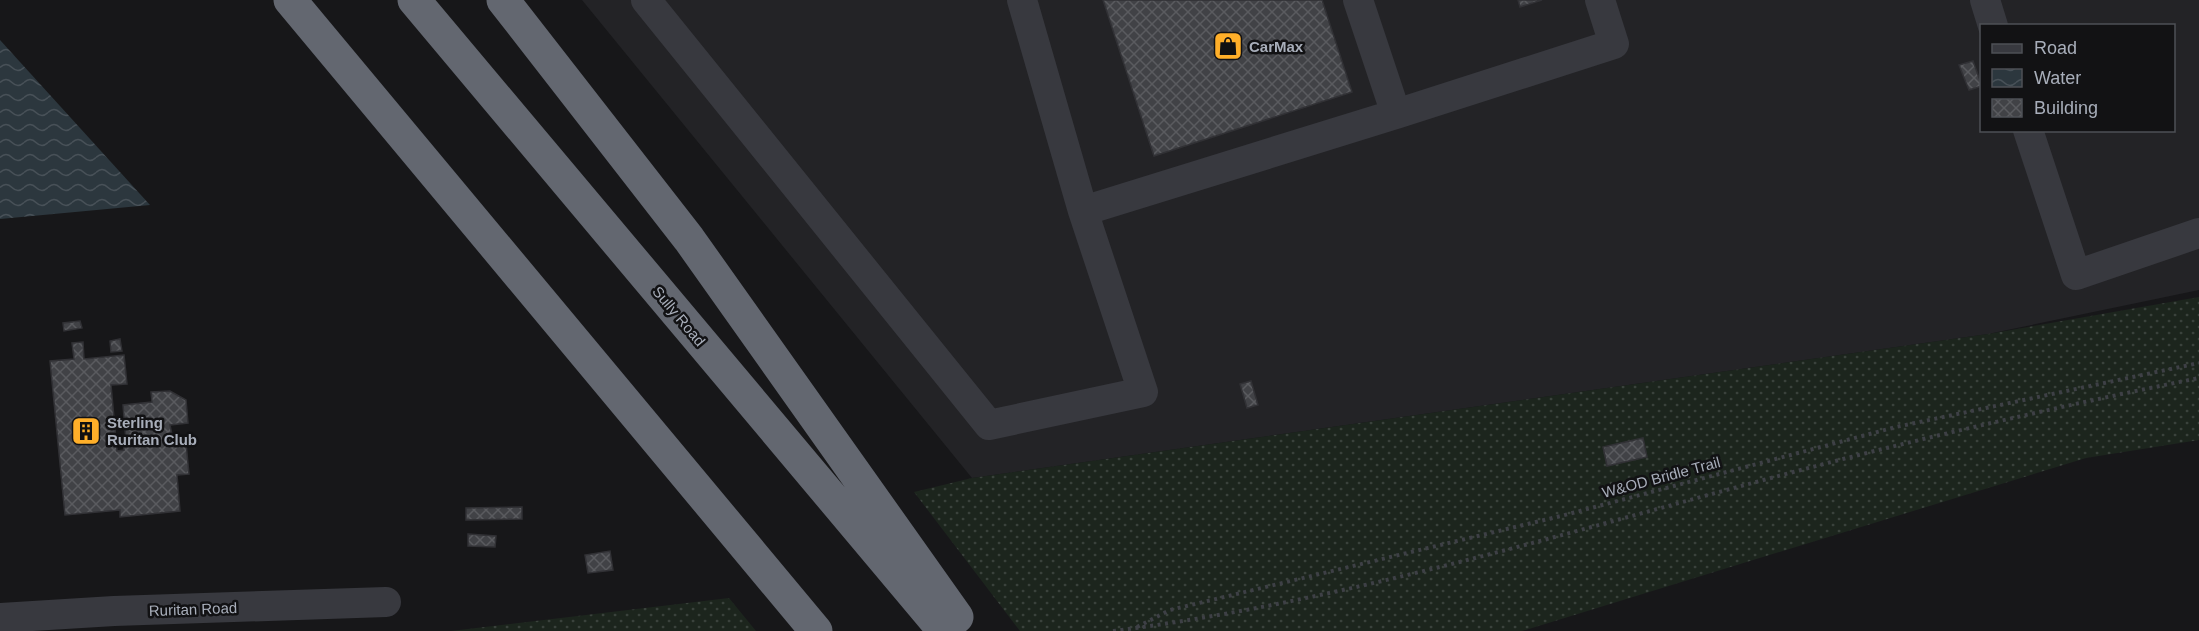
<svg xmlns="http://www.w3.org/2000/svg" width="2199" height="631" font-family="Arial,sans-serif">
	<style>
		.built { fill: #232326; fill-rule: evenodd }
		.grass { fill: url(#grass-dots) }
		.water { fill: url(#water-waves) }
		.building { fill: url(#building-cross-hatch); stroke: #313135; stroke-width: 1.5 }
		.lines { fill: none; stroke-linecap: round; stroke-linejoin: round }
		.path { stroke: #3e4046; stroke-width: 4; stroke-dasharray: 3 4.5; stroke-linecap: butt }
		.minor { stroke: #38393f; stroke-width: 30 }
		.highway { stroke: #636770; stroke-width: 33 }
		.labels { text-anchor: middle; dominant-baseline: central; stroke-width: 5; stroke-linejoin: round; paint-order: stroke }
		.poi-label { font-size: 15px; font-weight: bold; fill: #a8aeba; stroke: #121214; text-anchor: start }
		.street-label { font-size: 15px; fill: #a8aeba; stroke: #121214 }
	</style>
	<defs>
		<pattern id="grass-dots" width="8" height="8" patternUnits="userSpaceOnUse" patternTransform="scale(1.5)"><rect width="8" height="8" fill="#1c251d"/><path d="M2 2h.1M6 6h.1" fill="none" stroke="#3a423c" stroke-width="1.8" stroke-linecap="round"/></pattern>
		<pattern id="water-waves" width="16" height="10" patternUnits="userSpaceOnUse" patternTransform="scale(1.5)"><rect width="16" height="10" fill="#2c373e"/><path d="M0 5q4-4 8 0t8 0" fill="none" stroke="#485158"/></pattern>
		<pattern id="building-cross-hatch" width="8" height="8" patternUnits="userSpaceOnUse" patternTransform="scale(1.5)"><rect width="8" height="8" fill="#414246"/><path d="M0 0l8 8M0 8l8-8" fill="none" stroke="#5a5b5f"/></pattern>
	</defs>
	<rect width="100%" height="100%" fill="#171719"/>
	<path class="built" d="M 582,0 L 2199,0 L 2199,290 L 1988,334 L 972,478 ZM 1982,26 L 2174,26 L 2174,130 L 1982,130 Z"/>
	<path class="grass" d="M 2199,297 L 2199,440 L 2086,458 L 1522,631 L 1020,631 L 914,492 L 972,478 L 1988,334 Z
		M 729,598 L 756,631 L 451,631 Z"/>
	<path class="water" d="M 0,40 L 150,205 L 0,219 Z"/>
	<path class="building" d="M 1103,0 L 1322,0 L 1352,92 L 1154,156 Z
		M 1518,0 L 1542,0 L 1520,7 Z
		M 1973,61 L 1982,86 L 1969,90 L 1959,65 Z
		M 80,321 L 82,328 L 64,331 L 63,323 Z
		M 120,339 L 122,351 L 111,352 L 110,341 Z
		M 83,342 L 84,359 L 124,355 L 127,384 L 111,385 L 117,451 L 124,450 L 123,441 L 126,441 L 123,405 L 152,402 L 151,392 L 170,391 L 186,400 L 188,423 L 170,425 L 174,445 L 186,443 L 189,474 L 177,475 L 180,511 L 120,517 L 120,510 L 65,515 L 50,361 L 74,359 L 72,343 Z
		M 1251,381 L 1258,405 L 1247,408 L 1240,384 Z
		M 1643,438 L 1647,457 L 1607,466 L 1603,447 Z
		M 522,507 L 522,519 L 466,520 L 466,508 Z
		M 468,534 L 496,536 L 495,547 L 468,546 Z
		M 610,551 L 613,570 L 588,573 L 585,555 Z"/>
	<g class="lines">
		<path class="path" d="M 1137,627 L 1170,610 L 1561,516 L 1896,427 L 2199,363
			M 1113,631 C 1383,597 1640,508 1903,444 C 2001,420 2100,398 2199,378"/>
		<path class="minor" d="M 646,0 L 989,425 L 1143,392 L 1083,211 L 1396,114
			M 1022,0 L 1083,211
			M 1358,0 L 1396,114 L 1614,44 L 1600,0
			M 1985,0 L 1993,26
			M 2028,130 L 2076,275 L 2199,233
			M 0,618 L 114,611 L 386,602"/>
		<path class="highway" d="M 290,0 L 816,631
			M 414,0 L 944,631
			M 503,0 L 689,239 L 957,617"/>
	</g>
	<defs>
		<g id="shop-square" transform="scale(1.5)"><rect x="-9" y="-9" width="18" height="18" rx="4" fill="#ffaf29" stroke="#121214"/><path d="M-5-2.5h2.3a2.7 3.5 0 0 1 5.4 0H5L5.5 6h-11ZM-1.5-2.5h3a1.5 2.3 0 0 0-3 0Z" fill="#111"/></g>
		<g id="building-square" transform="scale(1.5)"><rect x="-9" y="-9" width="18" height="18" rx="4" fill="#ffaf29" stroke="#121214"/><path d="M-4-6H4V6H1V3H-1V6H-4ZM-2.5-4.3h1.7v1.8h-1.7ZM.8-4.3h1.7v1.8H.8ZM-2.5-1h1.7V.8h-1.7ZM.8-1h1.7V.8H.8Z" fill="#111"/></g>
	</defs>
	<g fill-rule="evenodd">
		<use href="#shop-square" x="1228" y="46"/>
		<use href="#building-square" x="86" y="431"/>
	</g>
	<g class="labels">
		<g class="poi-label">
			<text x="1249" y="46">CarMax</text>
			<text x="107" y="422">Sterling<tspan x="107" dy="17">Ruritan Club</tspan></text>
		</g>
		<g class="street-label">
			<text transform="translate(679 316) rotate(50)">Sully Road</text>
			<text transform="translate(1661 477) rotate(-15)">W&amp;OD Bridle Trail</text>
			<text transform="translate(193 609) rotate(-2)">Ruritan Road</text>
		</g>
	</g>
	<rect x="1980" y="24" width="195" height="108" fill="#121214" stroke="#4e5056" stroke-width="1.5"/>
	<rect x="1992" y="44" width="30" height="9" fill="#38393f" stroke="#4e5056" stroke-width="1.5"/>
	<text x="2034" y="54" font-size="18" fill="#a8aeba">Road</text>
	<rect x="1992" y="69" width="30" height="18" fill="url(#water-waves)" stroke="#4e5056" stroke-width="1.5"/>
	<text x="2034" y="84" font-size="18" fill="#a8aeba">Water</text>
	<rect x="1992" y="99" width="30" height="18" fill="url(#building-cross-hatch)" stroke="#4e5056" stroke-width="1.5"/>
	<text x="2034" y="114" font-size="18" fill="#a8aeba">Building</text>
</svg>
